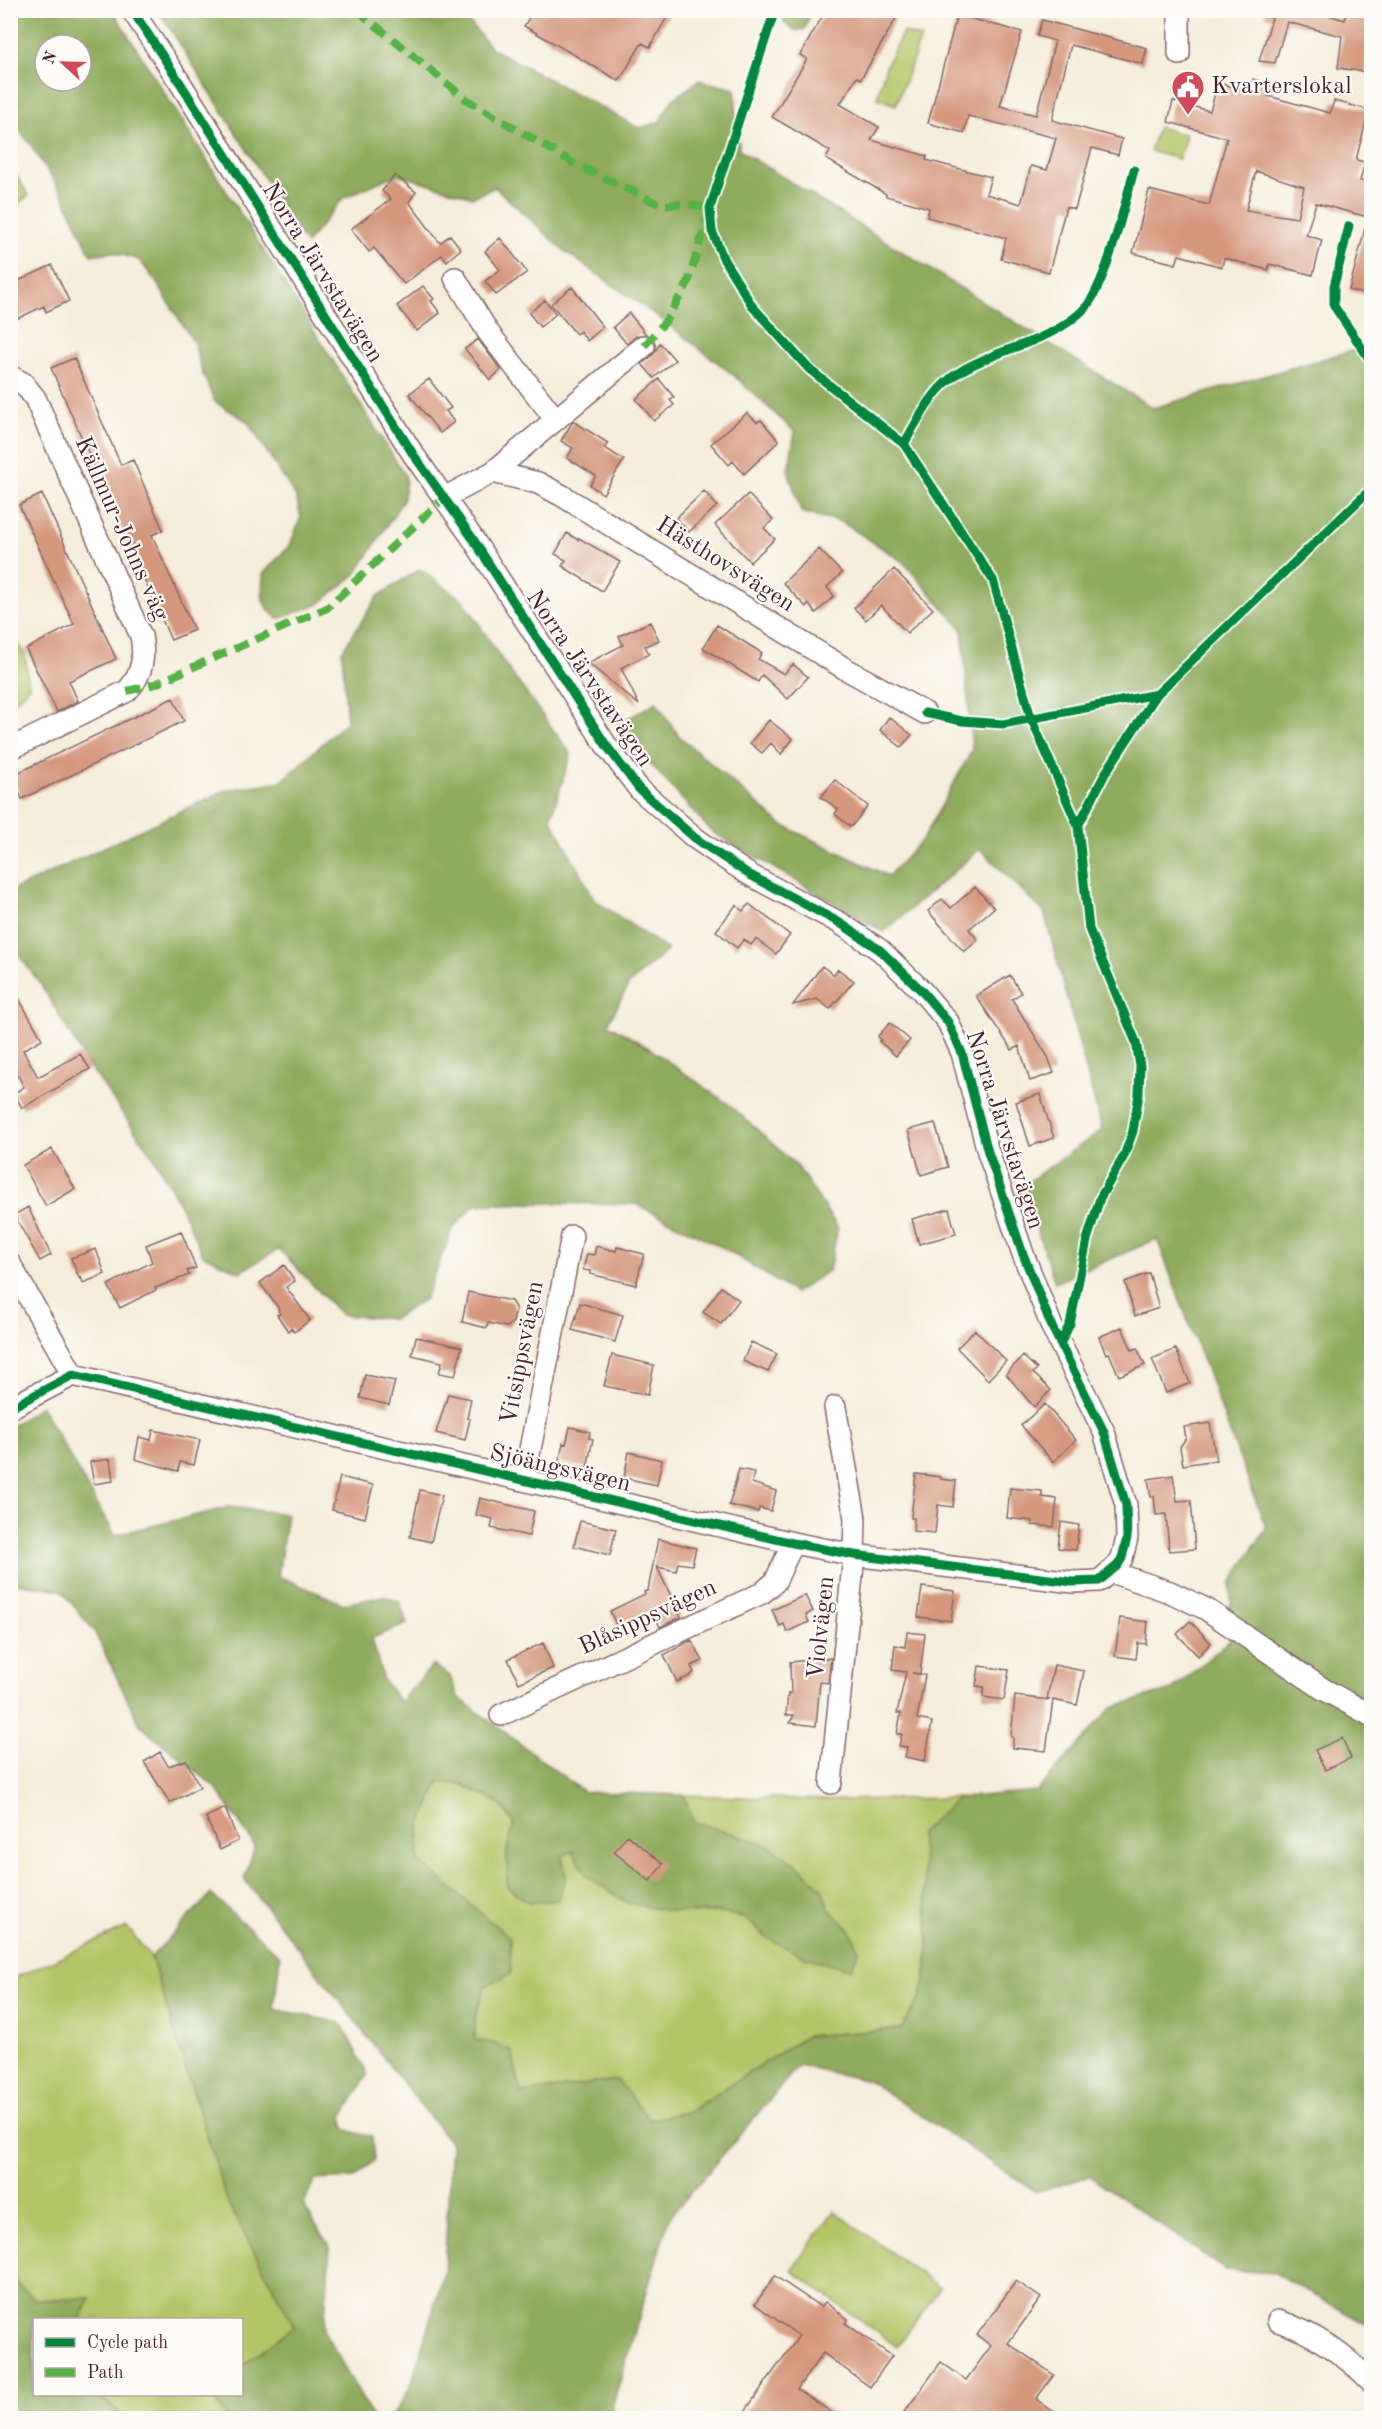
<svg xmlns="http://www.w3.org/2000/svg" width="1382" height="2429" font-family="'Old Standard TT',serif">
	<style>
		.green { fill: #b3c568; stroke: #7e724a; stroke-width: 1.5 }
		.forest { fill: #8eaa5c; stroke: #6c6444; stroke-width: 1.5; fill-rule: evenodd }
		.building { fill: #d4987d; fill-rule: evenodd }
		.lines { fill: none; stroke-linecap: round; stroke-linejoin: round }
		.minor-casing { stroke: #866768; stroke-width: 24 }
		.minor { stroke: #fff; stroke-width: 21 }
		.quiet { stroke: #57b146; stroke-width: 8; stroke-dasharray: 15 8; stroke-linecap: butt }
		.cycleway-casing { stroke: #fdfcf7; stroke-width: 13 }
		.cycleway { stroke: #00873e; stroke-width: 9 }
		.labels { text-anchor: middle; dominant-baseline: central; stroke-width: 4.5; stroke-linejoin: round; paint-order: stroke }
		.poi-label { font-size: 24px; fill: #4a1f2b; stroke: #fdfcf7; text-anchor: start }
		.street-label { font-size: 24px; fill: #4a1f2b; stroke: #fdfcf7 }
	</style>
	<rect width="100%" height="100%" fill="#fdfcf7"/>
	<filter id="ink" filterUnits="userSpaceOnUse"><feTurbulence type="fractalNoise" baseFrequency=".0167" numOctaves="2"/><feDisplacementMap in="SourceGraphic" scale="12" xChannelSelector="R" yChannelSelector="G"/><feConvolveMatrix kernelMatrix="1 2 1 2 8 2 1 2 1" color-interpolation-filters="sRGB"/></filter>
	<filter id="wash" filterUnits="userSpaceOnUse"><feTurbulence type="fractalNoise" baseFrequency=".008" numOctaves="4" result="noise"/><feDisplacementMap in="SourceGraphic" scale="24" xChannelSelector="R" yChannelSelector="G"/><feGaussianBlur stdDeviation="1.35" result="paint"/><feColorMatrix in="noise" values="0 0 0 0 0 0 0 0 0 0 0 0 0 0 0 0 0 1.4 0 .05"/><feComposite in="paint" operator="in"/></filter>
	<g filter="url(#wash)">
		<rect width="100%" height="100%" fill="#f5edda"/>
		<path class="green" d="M 903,32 L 921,38 L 896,105 L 877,98 L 886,66 Z
			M 1158,127 L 1186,135 L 1179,159 L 1150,151 Z
			M 11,167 L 29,196 L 11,207 L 10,207 Z
			M 11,632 L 25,654 L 29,687 L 16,700 L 11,702 Z
			M 439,1782 L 462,1784 L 500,1804 L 514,1823 L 507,1852 L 566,1879 L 562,1856 L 573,1851 L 587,1876 L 698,1913 L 718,1912 L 745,1918 L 767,1938 L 851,1968 L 859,1951 L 851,1931 L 829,1909 L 822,1889 L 766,1844 L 693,1822 L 684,1795 L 830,1800 L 957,1798 L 920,1834 C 924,1877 936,1958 920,1997 C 915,2008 907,2019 901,2029 L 806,2036 L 690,2111 L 649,2120 L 617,2080 L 521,2093 L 512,2051 L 493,2043 L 475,2041 L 475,2017 L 485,1985 L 418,1860 L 420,1826 Z
			M 127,1927 L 151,1957 L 228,2203 L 294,2326 L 242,2366 L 242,2320 L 80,2319 L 91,2298 L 36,2300 L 16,2283 L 10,2274 L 10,1980 Z
			M 834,2211 L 940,2288 L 897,2347 L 791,2270 Z
			M 97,2395 L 216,2395 L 218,2406 L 229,2418 L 126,2418 Z"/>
		<path class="forest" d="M 10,11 L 113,11 L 406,477 L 404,499 L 356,574 L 319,604 L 278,619 C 259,603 262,597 263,574 L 290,545 L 301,517 L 296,497 L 247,421 L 215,402 L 202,372 L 194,343 L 155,280 L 139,260 L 113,252 L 91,255 L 62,193 L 28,141 L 11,120 ZM 45,45 L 81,45 L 81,81 L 45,81 Z
			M 159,11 L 460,11 L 491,48 L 639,128 L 659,122 L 672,100 L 699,80 L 735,89 L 739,150 L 1153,408 L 1371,345 L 1371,2327 L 1275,2273 L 1226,2270 L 1090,2176 L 1036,2192 L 869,2081 L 799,2065 L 669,2218 L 611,2411 L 611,2418 L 391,2418 L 410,2388 L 444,2272 L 451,2144 L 244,1879 L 255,1846 L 215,1787 L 140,1725 L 94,1631 L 61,1590 L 11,1582 L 10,1427 L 41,1406 L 115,1535 L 230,1507 L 287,1514 L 278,1576 L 344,1604 L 384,1596 L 400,1602 L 407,1624 L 372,1638 L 383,1680 L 400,1702 L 433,1665 L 450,1676 L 458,1697 L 584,1792 L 684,1795 L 693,1822 L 766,1844 L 798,1865 L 822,1889 L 829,1909 L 851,1931 L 859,1951 L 851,1969 L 805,1957 L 767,1938 L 745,1918 L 718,1912 L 698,1913 L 667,1911 L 627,1903 L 587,1876 L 573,1851 L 562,1856 L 566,1879 L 557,1901 L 528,1902 L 507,1887 L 507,1852 L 514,1823 L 500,1804 L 462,1784 L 439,1782 L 420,1826 L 418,1860 L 510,1938 L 511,1974 L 485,1986 L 475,2017 L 475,2040 L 493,2043 L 512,2051 L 521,2093 L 617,2080 L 650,2120 L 690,2111 L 806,2036 L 901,2029 C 907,2019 915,2008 920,1997 C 936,1958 924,1877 920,1834 L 957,1798 L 1037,1791 L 1112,1707 L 1172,1690 L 1230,1640 L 1231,1583 L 1266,1528 L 1157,1239 L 1055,1283 L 1022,1186 L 1102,1130 L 1044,912 L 980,849 L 884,932 L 712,832 L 616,726 L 656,702 L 679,736 L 782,825 L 888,876 L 923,839 L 972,750 L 962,629 L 902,561 L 842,522 L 801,512 L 788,470 L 795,432 L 731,373 L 665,322 L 563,250 L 495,187 L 473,197 L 397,174 L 343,198 L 306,244 Z
			M 785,12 L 811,11 L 805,29 L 795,31 L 784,22 Z
			M 420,569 L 464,601 L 504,663 L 571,754 L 551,818 L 595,900 L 668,950 L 629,984 L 608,1024 L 649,1048 L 731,1106 L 798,1167 L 838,1228 L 829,1270 L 795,1293 L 724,1248 L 636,1204 L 527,1203 L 475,1205 L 453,1228 L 425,1299 L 393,1319 L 341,1315 L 279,1249 L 240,1272 L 203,1255 L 180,1205 L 154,1158 L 86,1061 L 40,983 L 11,945 L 11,891 L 226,790 L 282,781 L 347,721 L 342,651 L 378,596 Z
			M 211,1894 L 280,1956 L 274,2009 L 341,2023 L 368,2075 L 342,2117 L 346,2130 L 372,2137 L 374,2161 L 354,2178 L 315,2180 L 303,2205 L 330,2247 L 324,2331 L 373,2418 L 229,2418 L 218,2406 L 216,2395 L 242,2394 L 242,2366 L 294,2326 L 228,2203 L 151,1957 Z
			M 11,2274 L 16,2283 L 36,2300 L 91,2298 L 80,2319 L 34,2320 L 34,2394 L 97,2395 L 126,2418 L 11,2418 Z"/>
		<g id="blocks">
			<path class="building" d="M 534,10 L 671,10 L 650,47 L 642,43 L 619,81 L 524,26 Z
				M 826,10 L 901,10 L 861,79 L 857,77 L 840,104 L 879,127 L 871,140 L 927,156 L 926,160 L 991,177 L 986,194 L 1021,204 L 1031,166 L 1047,170 L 1056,138 L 968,116 L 964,133 L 928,123 L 957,15 L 1022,32 L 1000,106 L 1036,115 L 1055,41 L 1037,36 L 1042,20 L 1147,48 L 1143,64 L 1071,45 L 1052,120 L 1122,139 L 1118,155 L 1092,148 L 1075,209 L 1066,207 L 1049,272 L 1001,259 L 1006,238 L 927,217 L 929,208 L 886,196 L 886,194 L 826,159 L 830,151 L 772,117 L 807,59 L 800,55 Z
				M 1266,10 L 1311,10 L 1345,20 L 1347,10 L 1371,10 L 1371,42 L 1366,72 L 1338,68 L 1342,36 L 1287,22 L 1275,63 L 1259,61 L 1272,18 L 1265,16 Z
				M 1253,79 L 1271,84 L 1268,96 L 1330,113 L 1334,101 L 1369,110 L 1356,160 L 1365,162 L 1360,181 L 1371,183 L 1371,218 L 1316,203 L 1306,235 L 1322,240 L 1313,275 L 1269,264 L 1268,270 L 1224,258 L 1222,267 L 1179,255 L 1176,264 L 1133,253 L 1149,190 L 1209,205 L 1227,138 L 1168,122 L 1173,101 L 1210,111 L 1218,83 L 1250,91 ZM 1256,171 L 1304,187 L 1297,218 L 1246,210 Z
				M 395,175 L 416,192 L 409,202 L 440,243 L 450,235 L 461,249 L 447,261 L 442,255 L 404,284 L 374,248 L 369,252 L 351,229 L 391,199 L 382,191 Z
				M 1366,225 L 1371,225 L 1371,296 L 1349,290 Z
				M 500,238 L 527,272 L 496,295 L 485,281 L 500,270 L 485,251 Z
				M 52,265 L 69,301 L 46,312 L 44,306 L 10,322 L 10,285 Z
				M 423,286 L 434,299 L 431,301 L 440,313 L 417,331 L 397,306 Z
				M 572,287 L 603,327 L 587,341 L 580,331 L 576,334 L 551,304 Z
				M 545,300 L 556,314 L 540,327 L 529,313 Z
				M 629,313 L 646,334 L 636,336 L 627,344 L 613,327 Z
				M 478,339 L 501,370 L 490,380 L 465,349 Z
				M 660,343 L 675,360 L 654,378 L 642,364 L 653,355 Z
				M 74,358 L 121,465 L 133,460 L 163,530 L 152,535 L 194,630 L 171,640 L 51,368 Z
				M 429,379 L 451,408 L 446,411 L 454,422 L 440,433 L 409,394 Z
				M 659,379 L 674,397 L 670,400 L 674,405 L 654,421 L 636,399 Z
				M 747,413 L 757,422 L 761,420 L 779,441 L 744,474 L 733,461 L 729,465 L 711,444 Z
				M 573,421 L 608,443 L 605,448 L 624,460 L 603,494 L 590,485 L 596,476 L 567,458 L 573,448 L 561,441 Z
				M 704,491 L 717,506 L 689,532 L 676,518 Z
				M 42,494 L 116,659 L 69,681 L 78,701 L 57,712 L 26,649 L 74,624 L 19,505 Z
				M 748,494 L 773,520 L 764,528 L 775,539 L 750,562 L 715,525 Z
				M 567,533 L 578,540 L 579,538 L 620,562 L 602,591 L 562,566 L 566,560 L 555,554 Z
				M 819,549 L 842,573 L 827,587 L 834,596 L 816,613 L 808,604 L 806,607 L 783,583 Z
				M 894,569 L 933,609 L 907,633 L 881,605 L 866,620 L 854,608 Z
				M 650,622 L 659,640 L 645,646 L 649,654 L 621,668 L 639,705 L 588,663 L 623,645 L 619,636 Z
				M 717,625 L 762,653 L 758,659 L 784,674 L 793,664 L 808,677 L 788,699 L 762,675 L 758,682 L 703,648 Z
				M 173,698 L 184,721 L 22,799 L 11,776 Z
				M 889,717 L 912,735 L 901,747 L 880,730 Z
				M 769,720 L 793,739 L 781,754 L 771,743 L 762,753 L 750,743 Z
				M 835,780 L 868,806 L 851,827 L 835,814 L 838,809 L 821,797 Z
				M 975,887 L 994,908 L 969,929 L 978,940 L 964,952 L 928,911 L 942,899 L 951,908 Z
				M 749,904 L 790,935 L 776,954 L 756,939 L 751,945 L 744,939 L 737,948 L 716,931 L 736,905 L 743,911 Z
				M 822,966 L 834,975 L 838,969 L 854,981 L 830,1009 L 817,999 L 793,1005 Z
				M 1010,975 L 1021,993 L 1012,999 L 1048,1057 L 1054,1073 L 1030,1081 L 1019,1046 L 1012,1050 L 976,996 Z
				M 10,983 L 42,1039 L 23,1050 L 38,1077 L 80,1054 L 90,1069 L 22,1108 L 14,1093 L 24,1087 L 10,1061 Z
				M 890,1023 L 910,1040 L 896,1056 L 879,1041 L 881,1040 L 878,1036 Z
				M 1040,1094 L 1054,1138 L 1030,1146 L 1016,1102 Z
				M 935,1123 L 948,1167 L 921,1175 L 908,1130 Z
				M 52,1149 L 75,1189 L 46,1206 L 23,1165 Z
				M 28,1207 L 51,1255 L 40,1261 L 14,1215 Z
				M 949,1209 L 956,1234 L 919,1244 L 912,1219 Z
				M 181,1231 L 196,1268 L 187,1271 L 189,1275 L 155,1288 L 156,1290 L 120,1308 L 108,1285 L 152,1262 L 146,1245 Z
				M 596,1246 L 616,1251 L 617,1247 L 644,1254 L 636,1285 L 590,1274 L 590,1271 L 583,1270 L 587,1254 L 594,1255 Z
				M 96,1249 L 105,1274 L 83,1283 L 81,1277 L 79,1278 L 71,1258 Z
				M 284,1265 L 295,1281 L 286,1287 L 310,1320 L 294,1332 L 291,1328 L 288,1331 L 277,1315 L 280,1314 L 278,1310 L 279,1309 L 260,1283 Z
				M 1149,1273 L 1159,1308 L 1135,1316 L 1125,1282 Z
				M 721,1287 L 739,1300 L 721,1324 L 703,1312 Z
				M 468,1292 L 511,1301 L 516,1309 L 513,1322 L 507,1327 L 488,1323 L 487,1328 L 462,1322 Z
				M 580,1303 L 623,1315 L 615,1342 L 572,1330 Z
				M 1122,1327 L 1132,1350 L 1137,1348 L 1145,1365 L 1119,1376 L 1109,1353 L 1106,1354 L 1099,1337 Z
				M 975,1330 L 1006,1361 L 988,1380 L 957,1348 Z
				M 416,1337 L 462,1347 L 455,1376 L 439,1373 L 442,1362 L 412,1355 Z
				M 751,1342 L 777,1354 L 768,1372 L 743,1361 Z
				M 1176,1349 L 1190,1383 L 1166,1393 L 1152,1359 Z
				M 612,1355 L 654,1365 L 648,1395 L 604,1386 Z
				M 1023,1356 L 1037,1369 L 1033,1373 L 1051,1390 L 1034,1407 L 1006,1374 Z
				M 365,1375 L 395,1381 L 389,1405 L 360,1398 Z
				M 448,1394 L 471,1399 L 467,1418 L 470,1419 L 465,1440 L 436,1433 Z
				M 1045,1404 L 1076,1440 L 1053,1462 L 1021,1425 Z
				M 1210,1423 L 1216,1460 L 1183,1465 L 1180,1447 L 1186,1438 L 1184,1427 Z
				M 570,1427 L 590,1432 L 589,1438 L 593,1439 L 587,1468 L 559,1463 L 563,1443 L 566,1444 Z
				M 153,1430 L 200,1440 L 194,1465 L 180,1462 L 178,1471 L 135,1459 L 139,1437 L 151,1440 Z
				M 629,1452 L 662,1460 L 657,1485 L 624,1478 Z
				M 110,1459 L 113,1481 L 94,1484 L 90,1462 Z
				M 739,1469 L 754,1472 L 752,1483 L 776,1491 L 771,1511 L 759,1508 L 758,1512 L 729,1505 Z
				M 916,1474 L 941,1477 L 941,1479 L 956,1481 L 953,1507 L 938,1505 L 935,1533 L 913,1531 L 914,1518 L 911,1518 Z
				M 1173,1475 L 1177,1501 L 1191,1500 L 1195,1549 L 1169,1551 L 1166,1514 L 1156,1515 L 1154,1496 L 1151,1497 L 1148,1479 Z
				M 340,1477 L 373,1485 L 365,1518 L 332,1510 Z
				M 1010,1488 L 1042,1491 L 1042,1497 L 1057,1499 L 1054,1527 L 1032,1525 L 1032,1521 L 1007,1518 Z
				M 420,1490 L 442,1495 L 431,1542 L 410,1537 Z
				M 480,1498 L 534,1511 L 529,1536 L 491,1528 L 493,1519 L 476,1515 Z
				M 580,1521 L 616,1529 L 610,1555 L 574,1546 Z
				M 1061,1522 L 1079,1525 L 1076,1550 L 1058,1548 Z
				M 658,1539 L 696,1548 L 692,1565 L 678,1563 L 676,1571 L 657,1567 L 681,1617 L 660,1627 L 653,1612 L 618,1629 L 610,1611 L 645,1594 L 644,1592 L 648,1590 Z
				M 922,1587 L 955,1591 L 951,1621 L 918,1617 Z
				M 805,1595 L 813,1611 L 806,1615 L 809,1622 L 787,1632 L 784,1624 L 780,1626 L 772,1610 Z
				M 1120,1618 L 1148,1622 L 1146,1644 L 1138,1643 L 1136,1659 L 1115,1656 Z
				M 1190,1621 L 1211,1643 L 1198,1656 L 1177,1634 Z
				M 907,1632 L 925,1634 L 920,1674 L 912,1673 L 925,1675 L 917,1719 L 932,1722 L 925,1761 L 905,1757 L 907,1747 L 899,1746 L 902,1734 L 897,1734 L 901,1713 L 897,1713 L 906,1672 L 892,1670 L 895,1645 L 905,1647 Z
				M 691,1640 L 703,1661 L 691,1666 L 694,1672 L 690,1676 L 677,1682 L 664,1655 Z
				M 543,1643 L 553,1668 L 519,1683 L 508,1659 Z
				M 831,1658 L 828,1683 L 820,1682 L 816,1726 L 790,1723 L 794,1715 L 786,1715 L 788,1693 L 791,1693 L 790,1662 Z
				M 1054,1665 L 1084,1671 L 1077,1705 L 1053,1700 L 1046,1751 L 1013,1748 L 1013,1737 L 1011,1737 L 1015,1696 L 1050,1700 L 1047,1699 Z
				M 979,1666 L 1009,1670 L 1004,1700 L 983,1697 L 984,1687 L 976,1686 Z
				M 1342,1738 L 1351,1758 L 1325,1770 L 1315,1750 Z
				M 160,1752 L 168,1766 L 186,1760 L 200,1787 L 170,1803 L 144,1762 Z
				M 225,1808 L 238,1841 L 220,1850 L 206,1817 Z
				M 627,1835 L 663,1864 L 650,1881 L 614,1852 Z
				M 775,2276 L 821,2307 L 825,2302 L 848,2319 L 845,2323 L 892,2356 L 870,2387 L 823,2353 L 797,2389 L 840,2418 L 740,2418 L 799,2336 L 755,2304 Z
				M 1016,2281 L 1041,2298 L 1008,2343 L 1054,2375 L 1036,2399 L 1062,2418 L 900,2418 L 941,2362 L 966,2380 L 991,2346 L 977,2335 Z"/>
		</g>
	</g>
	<g filter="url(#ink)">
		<use href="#blocks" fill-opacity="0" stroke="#866768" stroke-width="1.5"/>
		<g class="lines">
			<g class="minor-casing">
				<path id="minor" d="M 1179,54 L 1179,10
					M 455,278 L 488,332 L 556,420
					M 10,376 L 23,383 L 35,398 L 141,636 C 145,656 143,675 127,691 L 10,749
					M 493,472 L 644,346
					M 444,498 L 493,472 L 538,483 L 561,495 L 844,668 L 925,713
					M 10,1264 L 73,1375
					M 10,1408 L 73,1375 L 793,1543 L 854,1555 L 1073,1582 L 1099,1581 L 1118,1565 L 1122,1558 L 1127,1538 L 1126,1505 L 1104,1432 L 1052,1327 L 1023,1254 L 988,1152 L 962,1053 L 948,1022 L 921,990 L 880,950 L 840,923 L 750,875 L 718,854 L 695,838 L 639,789 L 606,745 L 471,536 L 413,454 L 179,81 L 132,10
					M 524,1480 L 572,1236
					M 1111,1572 L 1170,1592 L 1206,1609 L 1323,1689 L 1372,1716
					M 501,1715 L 762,1593 L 775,1582 L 793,1543
					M 831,1783 L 854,1555 L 855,1518 L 835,1407
					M 1278,2321 C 1312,2331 1347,2357 1372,2382"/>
			</g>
			<use href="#minor" class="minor"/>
			<path class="quiet" d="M 357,10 L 467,100 L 577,165 L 661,205 L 687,204 L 710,208 L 688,283 L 665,322 L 644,346
				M 127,691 L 155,684 L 327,608 L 444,498"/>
			<g class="cycleway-casing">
				<path id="cycleway" d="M 775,10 L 710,208 L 712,231 L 724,260 L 753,307 L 809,369 L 904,444 L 993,580 L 1031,718 L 1078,826 L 1089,929 L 1136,1042 L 1140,1066 L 1139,1094 L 1133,1131 L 1124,1156 L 1100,1198 L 1087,1240 L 1070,1324 L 1060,1344
					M 1349,226 L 1334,286 L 1334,306 L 1372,363
					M 904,444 C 920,416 934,386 963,370 C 1002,347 1053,342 1085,308 C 1106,285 1125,203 1134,170
					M 925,713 L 962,721 L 1003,724 L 1157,694
					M 1078,826 L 1106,772 L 1157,694 L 1372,488
					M 10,1408 L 73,1375 L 793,1543 L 854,1555 L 1073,1582 L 1099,1581 L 1118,1565 L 1122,1558 L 1127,1538 L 1126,1505 L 1104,1432 L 1052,1327 L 1023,1254 L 988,1152 L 962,1053 L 948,1022 L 921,990 L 880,950 L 840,923 L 750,875 L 718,854 L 695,838 L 639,789 L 606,745 L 471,536 L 413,454 L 179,81 L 132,10"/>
			</g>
			<use href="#cycleway" class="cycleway"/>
		</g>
	</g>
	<defs>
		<g id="civic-pin" transform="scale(1.725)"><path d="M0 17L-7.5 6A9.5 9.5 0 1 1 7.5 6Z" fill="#d1495b" stroke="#fdfcf7"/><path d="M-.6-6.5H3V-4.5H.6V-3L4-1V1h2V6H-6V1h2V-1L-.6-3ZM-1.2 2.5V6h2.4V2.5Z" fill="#fff"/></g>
	</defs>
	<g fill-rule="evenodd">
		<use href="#civic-pin" x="1188" y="87"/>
	</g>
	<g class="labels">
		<g class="poi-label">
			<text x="1211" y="87">Kvarterslokal</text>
		</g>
		<g class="street-label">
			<text transform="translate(322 273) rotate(58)">Norra Järvstavägen</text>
			<text transform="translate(121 529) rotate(66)">Källmur-Johns väg</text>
			<text transform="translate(725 565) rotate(32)">Hästhovsvägen</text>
			<text transform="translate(589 679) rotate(56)">Norra Järvstavägen</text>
			<text transform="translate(1004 1130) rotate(72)">Norra Järvstavägen</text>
			<text transform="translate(523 1353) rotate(-79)">Vitsippsvägen</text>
			<text transform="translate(560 1469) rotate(13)">Sjöängsvägen</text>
			<text transform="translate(648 1618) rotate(-25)">Blåsippsvägen</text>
			<text transform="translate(822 1628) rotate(-84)">Violvägen</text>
		</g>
	</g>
	<rect width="1382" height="2429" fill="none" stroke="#fdfcf7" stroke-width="36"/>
	<rect x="33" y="2318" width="210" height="78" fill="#fdfcf7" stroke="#b5a4a5" stroke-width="1.5"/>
	<rect x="45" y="2338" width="30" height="9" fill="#00873e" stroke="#b5a4a5" stroke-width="1.5"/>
	<text x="87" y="2348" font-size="18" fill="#4a1f2b">Cycle path</text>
	<rect x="45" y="2368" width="30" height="9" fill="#57b146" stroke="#b5a4a5" stroke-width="1.5"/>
	<text x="87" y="2378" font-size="18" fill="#4a1f2b">Path</text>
	<g transform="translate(63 63) rotate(292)"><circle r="28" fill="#fdfcf7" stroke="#b5a4a5" stroke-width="1.5"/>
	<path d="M0-4.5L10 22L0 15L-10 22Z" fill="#d1495b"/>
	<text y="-9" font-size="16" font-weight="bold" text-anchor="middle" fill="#4a1f2b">N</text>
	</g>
</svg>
